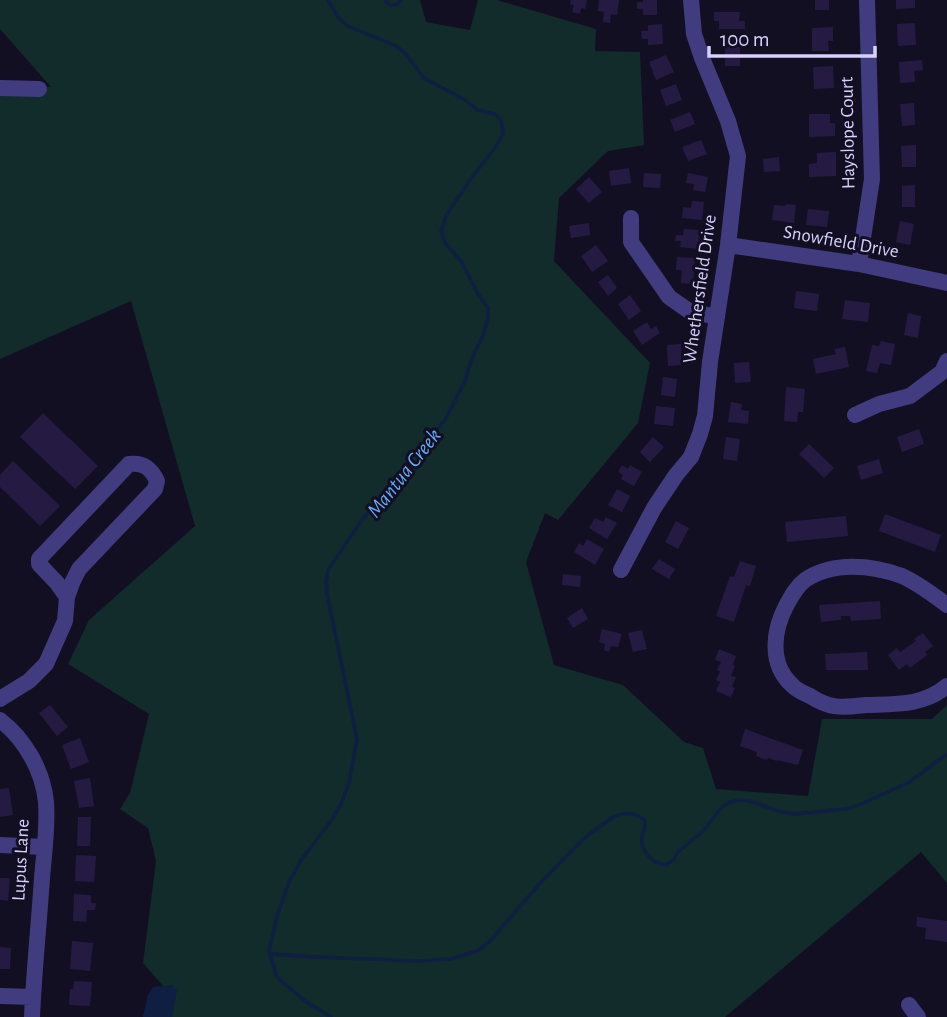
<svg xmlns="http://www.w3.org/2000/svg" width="947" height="1017" font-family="'Alegreya Sans',sans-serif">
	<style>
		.green { fill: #122b2b }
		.water { fill: #0e1f42 }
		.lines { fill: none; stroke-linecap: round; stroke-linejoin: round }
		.stream { stroke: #0e1f42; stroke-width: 3.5 }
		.building { fill: #251b42 }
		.minor { stroke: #413c7f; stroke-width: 16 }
		.labels { text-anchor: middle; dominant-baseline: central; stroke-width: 6; stroke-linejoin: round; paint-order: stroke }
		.street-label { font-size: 19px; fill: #d8d1fd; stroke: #130f22 }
		.water-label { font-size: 21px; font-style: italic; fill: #64adf8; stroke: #130f22 }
	</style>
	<rect width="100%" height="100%" fill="#130f22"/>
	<path class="green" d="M 0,0 L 420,0 L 426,22 L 470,30 L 478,0 L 497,0 L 596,29 L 595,51 L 640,52 L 644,145 L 608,151 L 559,198 L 554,261 L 650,363 L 638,423 L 558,520 L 545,513 L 526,562 L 554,665 L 623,685 L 684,742 L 703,748 L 716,789 L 808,796 L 822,719 L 932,719 L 947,705 L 947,883 L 921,852 L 725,1017 L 143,1017 L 148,995 L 163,986 L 143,963 L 156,861 L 148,828 L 120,809 L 130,793 L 149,714 L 68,664 L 89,620 L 195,526 L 131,301 L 0,359 L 0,87 L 51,87 L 0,29 Z"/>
	<path class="water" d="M 172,985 L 177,990 L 172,1017 L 143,1017 L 148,995 L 153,987 Z"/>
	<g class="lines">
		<path class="stream" d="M 328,0 L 338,17 L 348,26 L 396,46 L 405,53 L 424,78 L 465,100 L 477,110 L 495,114 L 501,120 L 503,134 L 495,148 L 472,177 L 447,214 L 441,231 L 446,244 L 461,261 L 478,294 L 488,308 L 488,318 L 483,335 L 471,361 L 465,381 L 445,420 L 428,441 L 414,454 L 359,524 L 328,570 L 326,582 L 327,594 L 357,739 L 349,783 L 341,804 L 331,821 L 301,860 L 289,882 L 277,916 L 269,951 L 276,975 L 280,980 L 305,1001 L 331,1017
			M 385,0 C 390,7 396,7 401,0
			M 270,954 L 318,957 L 418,961 L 451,959 L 477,951 L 489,942 L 542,881 L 583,839 L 613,817 C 624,812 636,812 645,821 C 646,827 643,830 642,837 C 640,851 653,864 666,865 L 674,859 L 678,852 L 703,831 L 722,807 L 730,802 L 740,800 L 750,801 L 782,812 L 795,814 L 844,809 L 854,807 L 908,783 L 947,754"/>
	</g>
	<path class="building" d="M 571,0 L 587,0 L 585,9 L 581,8 L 580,14 L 572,12 L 574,5 L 570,4 Z
		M 599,0 L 619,0 L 617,15 L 611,14 L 610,23 L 603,22 L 604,12 L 598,11 Z
		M 643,0 L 657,0 L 657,15 L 643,15 L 643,9 L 637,9 L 637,2 L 643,2 Z
		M 815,0 L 829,0 L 829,10 L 815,10 Z
		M 896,0 L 915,0 L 915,8 L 896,9 Z
		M 714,12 L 740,12 L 739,21 L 745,21 L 745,29 L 719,29 L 719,21 L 714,21 Z
		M 915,23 L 916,45 L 898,46 L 897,24 Z
		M 662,24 L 663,44 L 648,45 L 648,39 L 642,39 L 641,31 L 648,31 L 648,25 Z
		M 833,27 L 833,41 L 828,41 L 829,51 L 812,51 L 812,28 Z
		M 725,47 L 740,47 L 740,66 L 725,66 Z
		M 666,55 L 674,72 L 656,80 L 649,62 Z
		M 922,60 L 923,70 L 914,71 L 915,82 L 900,83 L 899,62 Z
		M 833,66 L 834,88 L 814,89 L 813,67 Z
		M 676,84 L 682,100 L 666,106 L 660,90 Z
		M 914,103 L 915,125 L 902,126 L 900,104 Z
		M 690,112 L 695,124 L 675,132 L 670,120 Z
		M 809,114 L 830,114 L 830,123 L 835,123 L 835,136 L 809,137 Z
		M 701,140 L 707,154 L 688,161 L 682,147 Z
		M 916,145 L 916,167 L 902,167 L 901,146 Z
		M 836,152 L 836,176 L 809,177 L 809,164 L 817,163 L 817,153 Z
		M 779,157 L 780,171 L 764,172 L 763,159 Z
		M 629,168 L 631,183 L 611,186 L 609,171 Z
		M 644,173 L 661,174 L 660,188 L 643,187 Z
		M 688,173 L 708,177 L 705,192 L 693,190 L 694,184 L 686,183 Z
		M 589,177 L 602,192 L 589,203 L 576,189 Z
		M 915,185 L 915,207 L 902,207 L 902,186 Z
		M 692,201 L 704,202 L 702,220 L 682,218 L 683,207 L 691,208 Z
		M 786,204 L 796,205 L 794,223 L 772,220 L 774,205 L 785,206 Z
		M 808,209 L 829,211 L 827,227 L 806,225 Z
		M 900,221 L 914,224 L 910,245 L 896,242 Z
		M 589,223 L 590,235 L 571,238 L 569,226 Z
		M 684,229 L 700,230 L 698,249 L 680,247 L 681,241 L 675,241 L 676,235 L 683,235 Z
		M 596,245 L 608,261 L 592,272 L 581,256 Z
		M 677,257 L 695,258 L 693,284 L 681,283 L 682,270 L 676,270 Z
		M 608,275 L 617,288 L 608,296 L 598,282 Z
		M 796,291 L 819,294 L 817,311 L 794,308 Z
		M 630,295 L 641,311 L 629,320 L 618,304 Z
		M 845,300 L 870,303 L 868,322 L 842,319 Z
		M 908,313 L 921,316 L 918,338 L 904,335 Z
		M 647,322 L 651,329 L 656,326 L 660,333 L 642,345 L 633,331 Z
		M 881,341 L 895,344 L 891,365 L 880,363 L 877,373 L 866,371 L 872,345 L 879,346 Z
		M 681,344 L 682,365 L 668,366 L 667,345 Z
		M 845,347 L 849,367 L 816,374 L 813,359 L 836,354 L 834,349 Z
		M 749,362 L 751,382 L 735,383 L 734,363 Z
		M 663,377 L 677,379 L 675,397 L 661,395 Z
		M 786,387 L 805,389 L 803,412 L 798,412 L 797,422 L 784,421 Z
		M 731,402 L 742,404 L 741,410 L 749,411 L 748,424 L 728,422 Z
		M 656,406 L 675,408 L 673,426 L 654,424 Z
		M 43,413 L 98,466 L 75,489 L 20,437 Z
		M 919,429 L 924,444 L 902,452 L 897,437 Z
		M 653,437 L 664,447 L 650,462 L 640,452 Z
		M 726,437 L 740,439 L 737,461 L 723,459 Z
		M 809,444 L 834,468 L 824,478 L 799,454 Z
		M 879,459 L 883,473 L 861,480 L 857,466 Z
		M 13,461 L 60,506 L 40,526 L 0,487 L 0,475 Z
		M 622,465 L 628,469 L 630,465 L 642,472 L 634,486 L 621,479 L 623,475 L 618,472 Z
		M 617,489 L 630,496 L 622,512 L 608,505 Z
		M 885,514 L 941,535 L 935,552 L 879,531 Z
		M 846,516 L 848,536 L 787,542 L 785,522 Z
		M 606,517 L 617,523 L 607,539 L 589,528 L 595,518 L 603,522 Z
		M 676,521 L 689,528 L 678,549 L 665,542 Z
		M 587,539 L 604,549 L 595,565 L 574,552 L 579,543 L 583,546 Z
		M 659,559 L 675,569 L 669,579 L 652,569 Z
		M 740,561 L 756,566 L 750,586 L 746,585 L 734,622 L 716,616 L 730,576 L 734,577 Z
		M 563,574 L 581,576 L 580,587 L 562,585 Z
		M 880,601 L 881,619 L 851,621 L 850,616 L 841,616 L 841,620 L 821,622 L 819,605 Z
		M 582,608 L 588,619 L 573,628 L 567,618 Z
		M 602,629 L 622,634 L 618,647 L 611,646 L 609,652 L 604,650 L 605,644 L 599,642 Z
		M 642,630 L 647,649 L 633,652 L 628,633 Z
		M 923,633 L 933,646 L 925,652 L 927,655 L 910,668 L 907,664 L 899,670 L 888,655 L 897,648 L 900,652 L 916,641 L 914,639 Z
		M 719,649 L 736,656 L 733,665 L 735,666 L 731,676 L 736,677 L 732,687 L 735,688 L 731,697 L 716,691 L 720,682 L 716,680 L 720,671 L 717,670 L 721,662 L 715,660 Z
		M 867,652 L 868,670 L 826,670 L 825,654 Z
		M 50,705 L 68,727 L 57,736 L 39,713 Z
		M 745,729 L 803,750 L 798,765 L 777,760 L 777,761 L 768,758 L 767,760 L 756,756 L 757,752 L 740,746 Z
		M 80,738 L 89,762 L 71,769 L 62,745 Z
		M 90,778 L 94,806 L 79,808 L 74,781 Z
		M 9,788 L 13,815 L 0,817 L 0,789 Z
		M 78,817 L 91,817 L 90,846 L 77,846 Z
		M 76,855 L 96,856 L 94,882 L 75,881 Z
		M 0,878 L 10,878 L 8,901 L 0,900 Z
		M 74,894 L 91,895 L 91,903 L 96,903 L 95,910 L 87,910 L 86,922 L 73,921 Z
		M 917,917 L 947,921 L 947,942 L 925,939 L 926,928 L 916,926 Z
		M 72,941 L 93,943 L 90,971 L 70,969 Z
		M 0,947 L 11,948 L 10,969 L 0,969 Z
		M 74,981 L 92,982 L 90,1006 L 69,1005 L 70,989 L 73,989 Z"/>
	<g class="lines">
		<path class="minor" d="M 0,88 L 39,89
			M 631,218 L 631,242 L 669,297 L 689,311 L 717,317
			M 728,245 L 859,264 L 947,283
			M 859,264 L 872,179 L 867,0
			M 855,415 L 879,404 L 910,396 L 942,372 L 947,361
			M 621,570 L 654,508 L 676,475 L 691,457 L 700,434 L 705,416 L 710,362 L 728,245 L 738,156 L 728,121 L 702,58 L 694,34 L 691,0
			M 947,605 C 933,595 918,583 902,576 C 872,565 833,561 805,580 C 796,587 791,597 786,606 C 773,631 769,664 792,685 C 796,690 804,693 810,696 C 818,701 825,705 834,706 C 844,708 856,706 866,705 C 896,704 923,706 947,686
			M 0,699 L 29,681 L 46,664 L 65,621 L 67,597 L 72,583 L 79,569 L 155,489 L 157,481 C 151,468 143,462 129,464 L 39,559 L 39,564 L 57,583 L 67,597
			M 0,720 C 25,739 43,771 46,802 C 48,827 44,853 42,878 C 39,924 34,970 32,1017
			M 0,845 L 44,847
			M 0,996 L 33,997
			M 909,1005 L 918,1017"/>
	</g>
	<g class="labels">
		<g class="street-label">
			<text transform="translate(848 133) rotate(-91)">Hayslope Court</text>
			<text transform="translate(841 242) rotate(10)">Snowfield Drive</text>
			<text transform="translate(700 289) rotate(-82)">Whethersfield Drive</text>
			<text transform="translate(21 860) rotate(-87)">Lupus Lane</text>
		</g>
		<g class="water-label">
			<text transform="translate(404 473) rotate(-52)">Mantua Creek</text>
		</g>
	</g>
	<path d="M709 46v10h166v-10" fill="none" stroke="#d8d1fd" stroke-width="3.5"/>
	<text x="720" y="46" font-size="21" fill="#d8d1fd" stroke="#130f22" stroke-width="5" paint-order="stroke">100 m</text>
</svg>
